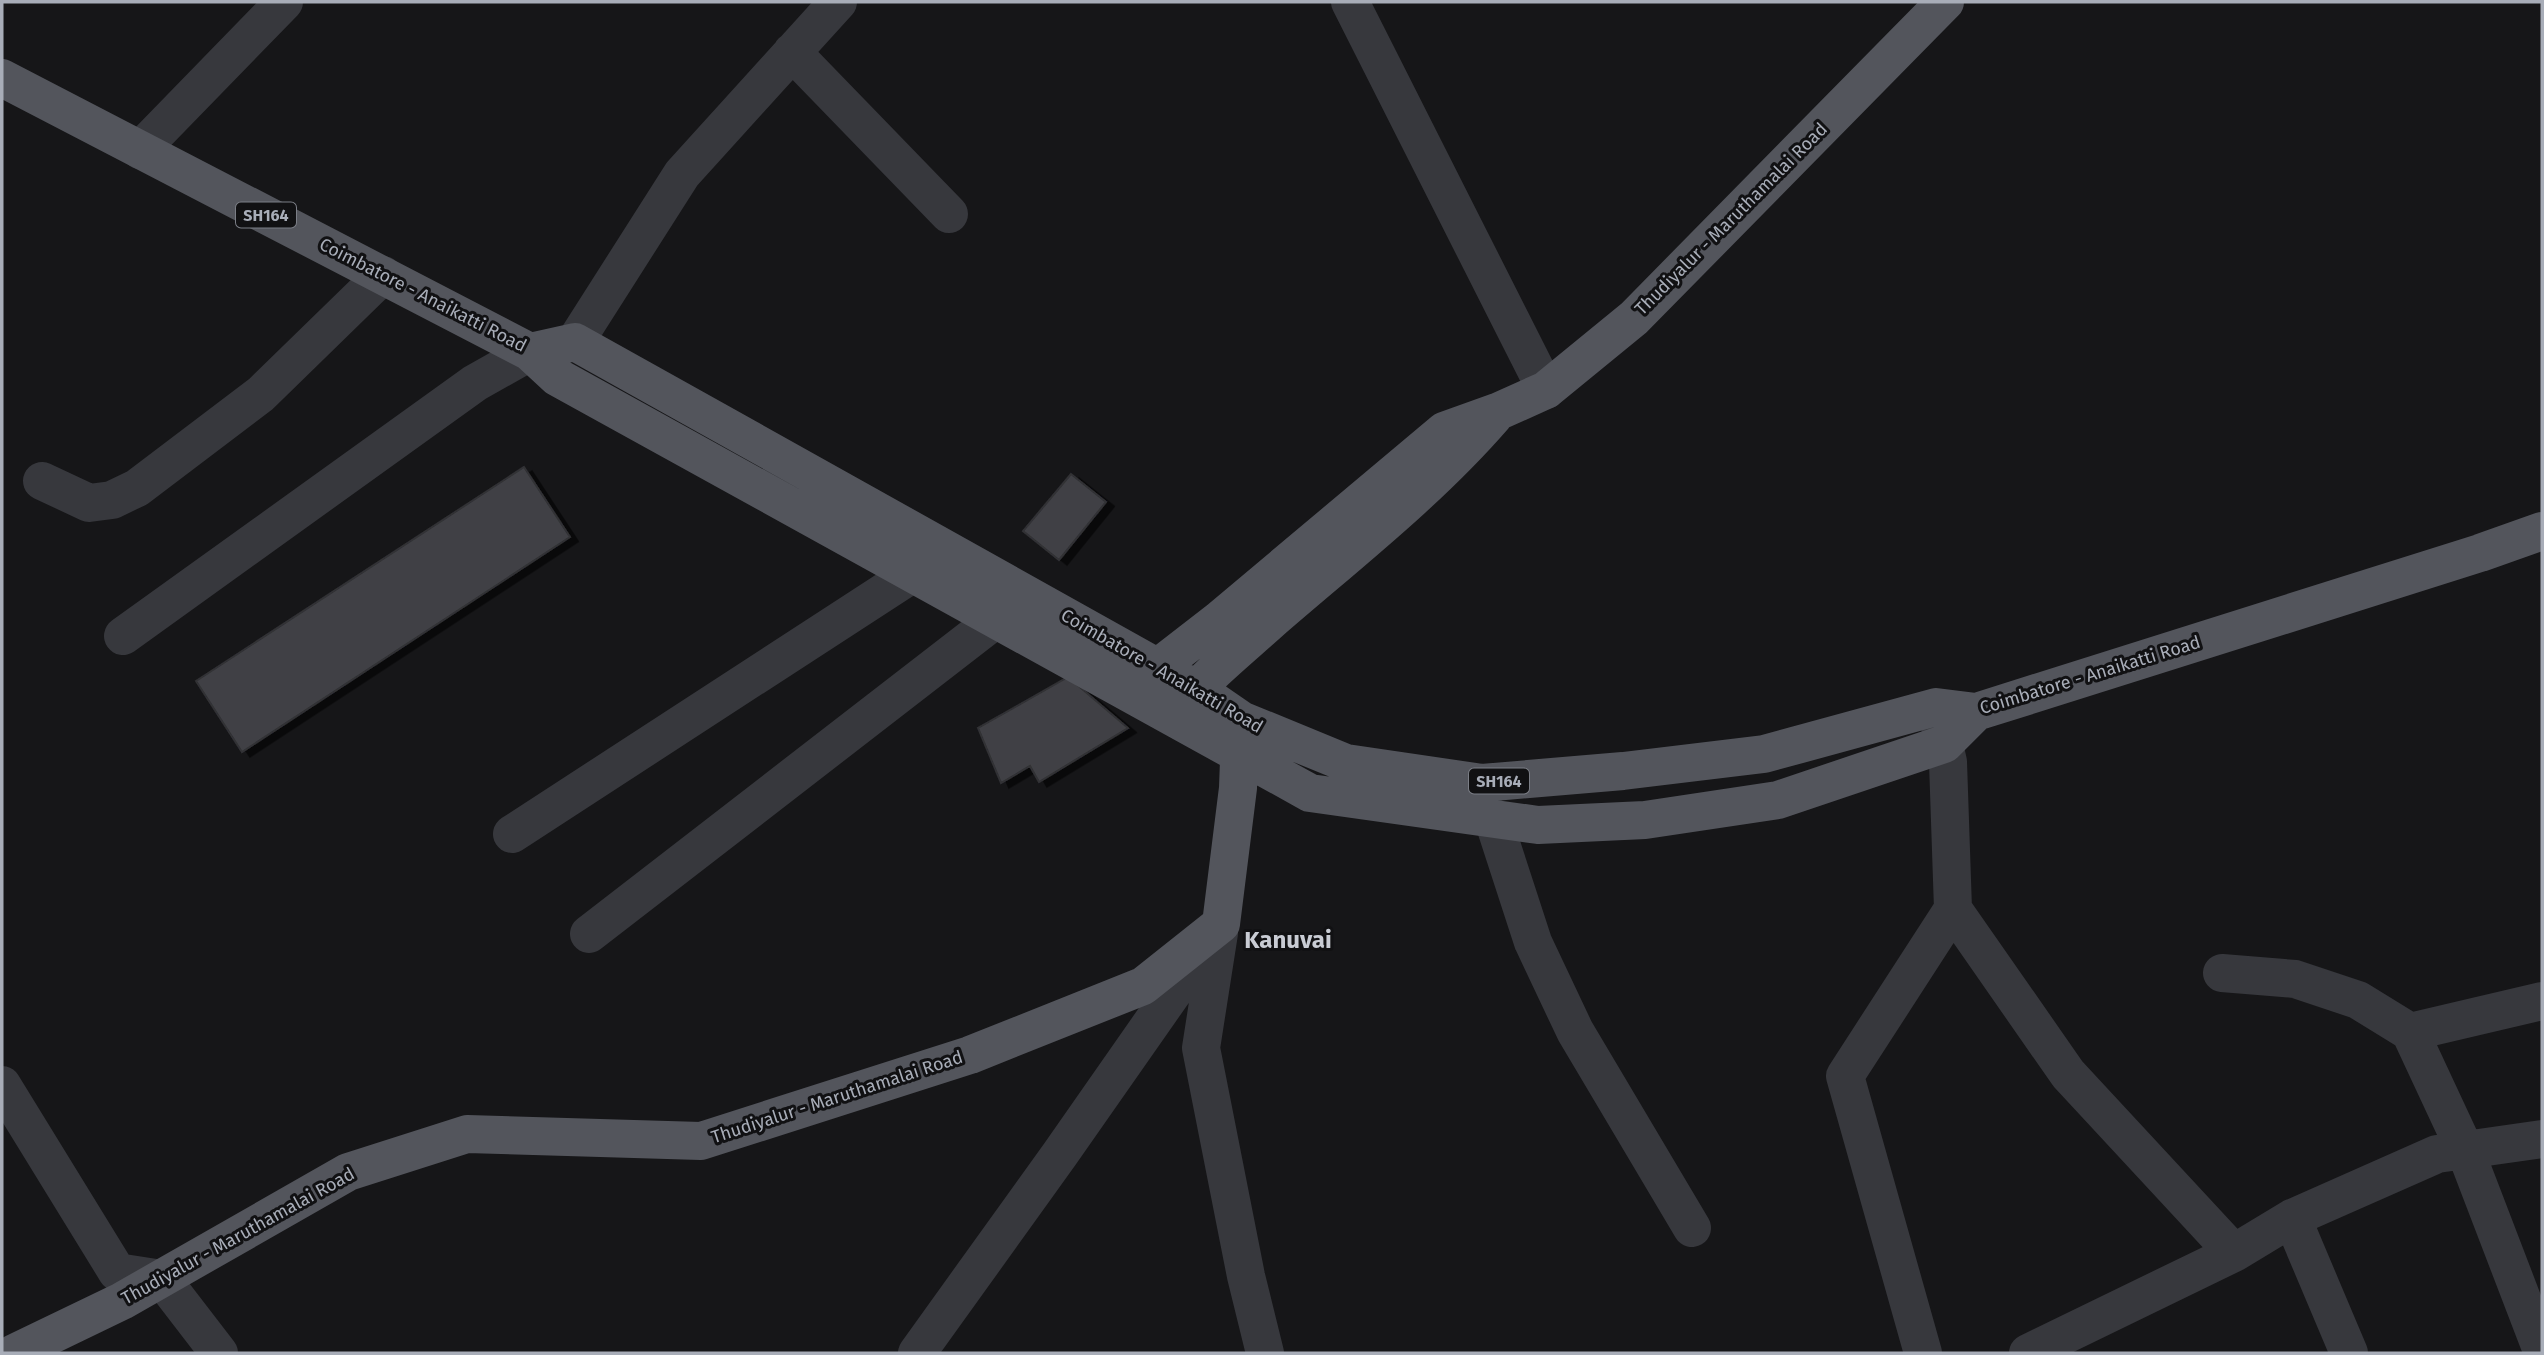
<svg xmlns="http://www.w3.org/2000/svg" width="2544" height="1355" font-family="'Fira Sans',sans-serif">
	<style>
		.building { fill: #404145; stroke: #303034; stroke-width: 2; filter: url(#shadow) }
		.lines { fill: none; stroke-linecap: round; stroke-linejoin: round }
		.minor { stroke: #37383d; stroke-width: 38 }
		.major { stroke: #53555c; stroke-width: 38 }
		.labels { text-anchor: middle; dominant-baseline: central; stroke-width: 6; stroke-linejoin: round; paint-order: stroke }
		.shield { fill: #111113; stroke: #7b7e86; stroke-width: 2 }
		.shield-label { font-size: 16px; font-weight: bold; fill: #a8adb8 }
		.street-label { font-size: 18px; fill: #a8adb8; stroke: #111113 }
		.district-label { font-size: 24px; font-weight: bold; fill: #c9ccd4; stroke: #111113 }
	</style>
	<defs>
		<filter id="shadow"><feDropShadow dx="8" dy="4.5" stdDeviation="0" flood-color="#0009"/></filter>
	</defs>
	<rect width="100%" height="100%" fill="#161618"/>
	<path class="building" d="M 524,467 L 570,537 L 242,752 L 196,681 Z
		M 1071,474 L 1106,502 L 1059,560 L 1023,531 Z
		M 1068,677 L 1128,728 L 1039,782 L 1030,766 L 1001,783 L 978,728 Z"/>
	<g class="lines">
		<path class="minor" d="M 1350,2 L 1546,390
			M 792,52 L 949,214
			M 140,150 L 284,2
			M 575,342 L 682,174 L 838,2
			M 42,481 L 89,503 L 112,500 L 137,488 L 261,394 L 383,275
			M 123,636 L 475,383 L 530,352
			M 1937,713 L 1948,762 L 1953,909 L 2068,1074 L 2234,1253 L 2292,1218 L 2437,1154 L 2542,1139
			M 1493,819 L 1533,942 L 1575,1031 L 1692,1228
			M 512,834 L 912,574
			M 1219,933 L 1201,1048 L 1246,1276 L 1265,1353
			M 589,934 L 995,620
			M 2222,973 L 2295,979 L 2358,1000 L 2410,1032 L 2465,1150 L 2542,1351
			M 2410,1032 L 2542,1001
			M 2,1085 L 117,1272 L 162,1279 L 219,1353
			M 2292,1218 L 2349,1353
			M 917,1353 L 1060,1154 L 1211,938
			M 1923,1353 L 1845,1076 L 1953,909
			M 2028,1353 L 2234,1253"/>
		<path class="major" d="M 2,78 L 530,352 L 557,377 L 1310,793 L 1538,825 L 1645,820 L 1778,800 L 1944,744 L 1976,712
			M 530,352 L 575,342 L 1196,689 L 1241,720 L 1346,763 L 1482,783 L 1623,771 L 1764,754 L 1936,707 L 1976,712 L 2480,553 L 2542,531
			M 1139,682 L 1219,620 L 1444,431 L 1497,412 L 1546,390 L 1634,318 L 1945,2
			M 1179,708 C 1207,675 1241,648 1273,619 C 1348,554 1429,491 1494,416
			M 14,1353 L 122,1301 L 348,1172 L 467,1134 L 701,1141 L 970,1055 L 1143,986 L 1221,924 L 1238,788 L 1240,733"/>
	</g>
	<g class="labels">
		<g class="shield">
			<rect x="236" y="202.5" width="60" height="25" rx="5"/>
			<rect x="1469" y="768.5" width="60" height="25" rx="5"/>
		</g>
		<g class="shield-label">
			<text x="266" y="215">SH164</text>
			<text x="1499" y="781">SH164</text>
		</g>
		<g class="street-label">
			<text transform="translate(1731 219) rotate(-45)">Thudiyalur - Maruthamalai Road</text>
			<text transform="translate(423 295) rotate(27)">Coimbatore - Anaikatti Road</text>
			<text transform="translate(1162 671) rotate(30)">Coimbatore - Anaikatti Road</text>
			<text transform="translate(2090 675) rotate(-17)">Coimbatore - Anaikatti Road</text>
			<text transform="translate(837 1097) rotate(-18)">Thudiyalur - Maruthamalai Road</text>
			<text transform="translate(238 1236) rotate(-29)">Thudiyalur - Maruthamalai Road</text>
		</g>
		<g class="district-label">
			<text x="1288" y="940">Kanuvai</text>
		</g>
	</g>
	<rect width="2544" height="1355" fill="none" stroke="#a8adb8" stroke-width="7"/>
</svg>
